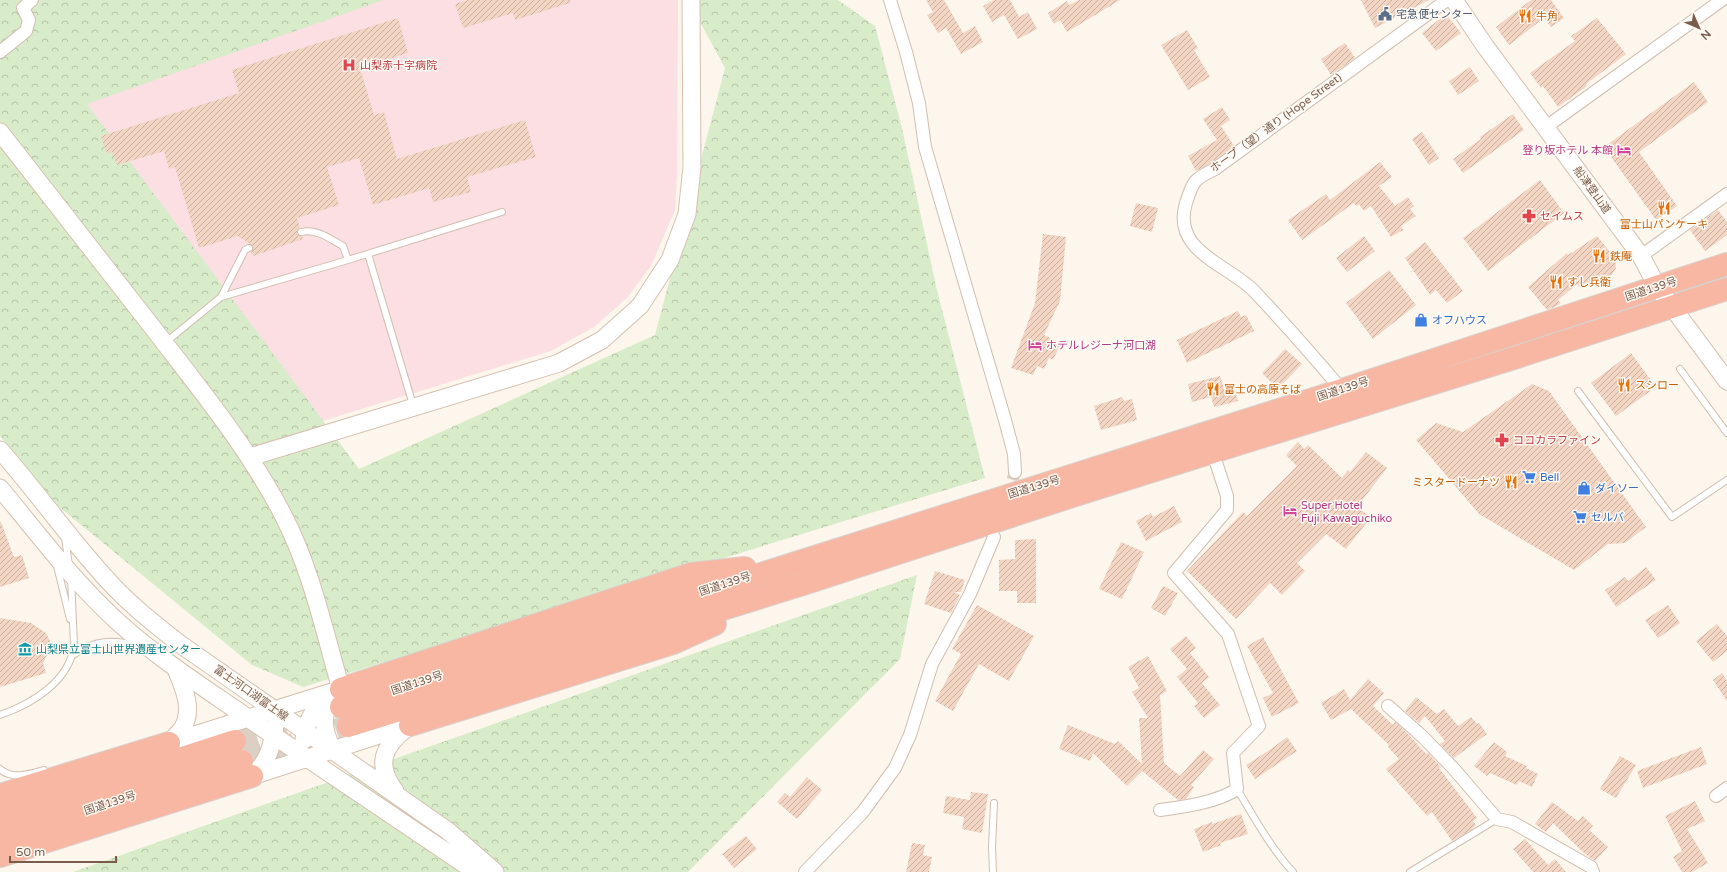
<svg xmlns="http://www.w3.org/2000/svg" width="1727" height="872" font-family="'Varela Round','Noto Sans JP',sans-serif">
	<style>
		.medical { fill: #fbdfe3 }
		.forest { fill: url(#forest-crowns) }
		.building { fill: url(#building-hatch) }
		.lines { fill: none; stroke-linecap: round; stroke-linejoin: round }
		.street-tunnel { stroke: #dcd0c4; stroke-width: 12; stroke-dasharray: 12 6; stroke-linecap: butt }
		.highway-tunnel { stroke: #dcd0c4; stroke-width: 22; stroke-dasharray: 22 11; stroke-linecap: butt }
		.lane-casing { stroke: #d1beb0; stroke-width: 8 }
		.street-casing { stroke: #d1beb0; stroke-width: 14 }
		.secondary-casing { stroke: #d6c0b0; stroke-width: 19 }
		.highway-casing { stroke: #dad1cd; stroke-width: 24 }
		.lane { stroke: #fff; stroke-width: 6 }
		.street { stroke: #fff; stroke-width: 12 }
		.secondary { stroke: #fff; stroke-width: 17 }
		.highway { stroke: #f7b7a3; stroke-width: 22 }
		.labels { text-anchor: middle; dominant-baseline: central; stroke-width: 3; stroke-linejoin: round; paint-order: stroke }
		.service-label { font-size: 11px; fill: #4e5e75; stroke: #fffaf3; text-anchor: start }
		.food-label { font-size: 11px; fill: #c56008; stroke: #fffaf3; text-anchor: start }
		.health-label { font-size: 11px; fill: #be3a42; stroke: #fffaf3; text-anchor: start }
		.street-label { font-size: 11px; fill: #7a5c4d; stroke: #fffaf3 }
		.hotel-label { font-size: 11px; fill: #b23c85; stroke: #fffaf3; text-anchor: start }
		.shop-label { font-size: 11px; fill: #366cbe; stroke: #fffaf3; text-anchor: start }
		.culture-label { font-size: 11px; fill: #0d838f; stroke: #fffaf3; text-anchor: start }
	</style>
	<defs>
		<pattern id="forest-crowns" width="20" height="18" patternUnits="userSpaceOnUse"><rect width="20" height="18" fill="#d8ecc9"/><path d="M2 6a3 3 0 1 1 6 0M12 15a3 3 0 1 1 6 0" fill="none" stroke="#b4c2a5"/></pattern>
		<pattern id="building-hatch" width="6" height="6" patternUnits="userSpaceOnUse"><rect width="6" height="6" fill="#f3d5c3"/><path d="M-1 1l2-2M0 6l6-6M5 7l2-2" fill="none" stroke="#cab0a1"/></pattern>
	</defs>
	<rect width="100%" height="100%" fill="#fdf6ec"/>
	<path class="medical" d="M 379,0 L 678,0 L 677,177 L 675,210 L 651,266 L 627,298 L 594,327 L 551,351 L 270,437 L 3,119 Z"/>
	<path class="forest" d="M 0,0 L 384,0 L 87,104 L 359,469 L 655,335 L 725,68 L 688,0 L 838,0 L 875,26 L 902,128 L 936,286 L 985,478 L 303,687 L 252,665 L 47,497 L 0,436 Z
		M 917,575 L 900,659 L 688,872 L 73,872 Z"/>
	<path class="building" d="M 468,0 L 570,0 L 570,3 L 515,20 L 513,13 L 463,28 L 455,4 Z
		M 926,0 L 944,0 L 963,33 L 975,26 L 983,42 L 961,54 L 946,28 L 938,33 L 927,15 L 933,12 Z
		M 994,0 L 1010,0 L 1019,17 L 1028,12 L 1037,29 L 1018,39 L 1004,15 L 992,22 L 983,6 Z
		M 1079,0 L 1120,0 L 1067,32 L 1060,20 L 1054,24 L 1048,13 L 1067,1 L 1069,5 Z
		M 1361,0 L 1429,0 L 1375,28 Z
		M 1531,0 L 1551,0 L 1564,18 L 1551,27 L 1544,18 L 1509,45 L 1496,27 Z
		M 1446,14 L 1461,33 L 1436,51 L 1422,33 Z
		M 398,18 L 408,53 L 360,68 L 374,115 L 384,112 L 397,159 L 525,120 L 536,157 L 467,177 L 471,192 L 433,202 L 429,188 L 373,205 L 359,158 L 327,167 L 339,205 L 297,218 L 300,228 L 297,230 L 297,233 L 299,236 L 302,236 L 303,239 L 253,256 L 251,252 L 253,249 L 253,246 L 238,236 L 199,248 L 175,167 L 169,169 L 164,151 L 117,165 L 112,152 L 107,154 L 101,136 L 239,93 L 232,70 Z
		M 1597,18 L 1626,54 L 1586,84 L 1587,86 L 1558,107 L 1543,86 L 1541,88 L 1530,73 L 1575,41 L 1571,36 Z
		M 1187,30 L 1198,48 L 1194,50 L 1210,77 L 1188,90 L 1161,45 Z
		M 1345,43 L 1355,58 L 1331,75 L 1321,59 Z
		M 1470,67 L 1479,81 L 1458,95 L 1449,81 Z
		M 1694,82 L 1708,102 L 1639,152 L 1677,206 L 1656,220 L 1604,147 Z
		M 1222,107 L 1230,120 L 1221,126 L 1234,146 L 1211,163 L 1196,171 L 1188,156 L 1217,140 L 1203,119 Z
		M 1513,114 L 1524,130 L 1463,173 L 1453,159 L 1481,139 L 1480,137 Z
		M 1422,132 L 1439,158 L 1429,165 L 1412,139 Z
		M 1380,162 L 1392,177 L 1379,186 L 1395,206 L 1408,197 L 1414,206 L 1410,209 L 1416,216 L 1401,226 L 1403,230 L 1391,237 L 1371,206 L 1364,211 L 1359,204 L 1357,206 L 1354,203 L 1302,240 L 1288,220 L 1326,194 L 1330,200 Z
		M 1540,180 L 1564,213 L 1488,271 L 1463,238 Z
		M 1136,203 L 1158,208 L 1152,232 L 1130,226 Z
		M 1718,210 L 1727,222 L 1727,235 L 1705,251 L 1690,230 Z
		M 1043,234 L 1066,237 L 1060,301 L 1044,335 L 1061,343 L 1053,360 L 1049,358 L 1044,369 L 1037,366 L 1033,375 L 1011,368 L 1035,303 Z
		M 1364,236 L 1375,251 L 1347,272 L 1336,258 Z
		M 1597,236 L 1615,258 L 1616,268 L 1610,278 L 1600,282 L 1587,283 L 1581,288 L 1577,284 L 1558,300 L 1561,303 L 1557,306 L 1547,310 L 1528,287 L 1567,253 L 1568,255 Z
		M 1425,242 L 1463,291 L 1447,303 L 1436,290 L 1430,295 L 1405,258 Z
		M 1389,270 L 1416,305 L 1373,339 L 1346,303 Z
		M 1238,311 L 1241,317 L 1246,315 L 1254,331 L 1187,363 L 1177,340 Z
		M 1285,349 L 1302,364 L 1278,389 L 1262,373 Z
		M 1631,353 L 1656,387 L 1616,416 L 1591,383 Z
		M 1220,376 L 1224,389 L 1234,387 L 1238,401 L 1214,407 L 1211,397 L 1192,402 L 1188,384 Z
		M 1532,384 L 1549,391 L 1646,527 L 1625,543 L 1608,544 L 1574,570 L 1479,514 L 1416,440 L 1436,423 L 1463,432 Z
		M 1122,397 L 1124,401 L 1132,399 L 1137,420 L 1101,430 L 1094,406 Z
		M 1298,442 L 1304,449 L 1308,445 L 1342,478 L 1348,470 L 1350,472 L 1366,452 L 1387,468 L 1357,507 L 1371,517 L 1346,549 L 1326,534 L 1297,563 L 1305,571 L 1282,595 L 1270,583 L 1236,619 L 1187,571 L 1243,512 L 1247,516 L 1297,466 L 1286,455 Z
		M 1174,506 L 1182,522 L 1146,541 L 1136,521 L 1151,513 L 1153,517 Z
		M 0,522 L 1,522 L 14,557 L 22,555 L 29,578 L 0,587 Z
		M 1036,539 L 1036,603 L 1017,603 L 1017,591 L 999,591 L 999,560 L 1015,559 L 1015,540 Z
		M 1121,542 L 1144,552 L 1122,599 L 1099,589 Z
		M 1646,567 L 1656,580 L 1616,607 L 1605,590 L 1625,577 L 1628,581 Z
		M 935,571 L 965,580 L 961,592 L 954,592 L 960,595 L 951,613 L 924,604 Z
		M 1163,586 L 1178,593 L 1165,616 L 1151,608 Z
		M 977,605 L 1034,636 L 1009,681 L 979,664 L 953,711 L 935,701 L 961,654 L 952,649 Z
		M 1668,605 L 1680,623 L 1658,638 L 1645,620 Z
		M 0,618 L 31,623 L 46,633 L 50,641 L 49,651 L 43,663 L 46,673 L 0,687 Z
		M 1717,624 L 1727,636 L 1727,651 L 1713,662 L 1696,641 Z
		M 1186,636 L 1196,648 L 1190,653 L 1209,677 L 1202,683 L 1220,705 L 1204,718 L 1194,706 L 1198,703 L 1177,677 L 1187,669 L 1170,649 Z
		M 1263,637 L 1299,703 L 1272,717 L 1263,698 L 1273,693 L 1247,646 Z
		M 1148,656 L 1167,691 L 1160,695 L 1164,763 L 1180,776 L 1203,750 L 1214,759 L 1191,785 L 1194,787 L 1186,799 L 1178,800 L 1142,771 L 1127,786 L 1093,753 L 1090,761 L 1059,749 L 1068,725 L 1115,744 L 1118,741 L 1142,764 L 1139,718 L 1148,718 L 1132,692 L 1139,688 L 1128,667 Z
		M 1722,673 L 1727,681 L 1727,701 L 1713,680 Z
		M 1368,679 L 1384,693 L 1373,706 L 1393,725 L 1395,722 L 1409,735 L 1426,754 L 1428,753 L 1441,767 L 1439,768 L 1477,818 L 1473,821 L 1476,825 L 1471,830 L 1452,841 L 1432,812 L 1427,816 L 1386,769 L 1399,759 L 1388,747 L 1389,745 L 1351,709 L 1331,720 L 1321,703 L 1344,689 L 1350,700 Z
		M 1416,697 L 1437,714 L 1444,709 L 1458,726 L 1471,717 L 1477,724 L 1479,723 L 1487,734 L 1454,758 L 1440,744 L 1445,741 L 1425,716 L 1419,723 L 1405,711 Z
		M 1287,737 L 1297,751 L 1255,779 L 1246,765 L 1271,749 Z
		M 1494,742 L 1507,752 L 1505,756 L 1527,766 L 1526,768 L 1538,774 L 1532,787 L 1519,781 L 1517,785 L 1490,773 L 1487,776 L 1474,766 Z
		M 1701,747 L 1707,764 L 1643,788 L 1637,771 Z
		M 1620,756 L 1636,765 L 1616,798 L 1600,789 Z
		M 807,777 L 822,790 L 797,819 L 777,802 L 785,793 L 790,797 Z
		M 971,792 L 988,794 L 982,833 L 962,829 L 964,817 L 943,813 L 946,796 L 970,800 Z
		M 1695,801 L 1705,821 L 1687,829 L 1708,863 L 1692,872 L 1682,872 L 1673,857 L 1682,851 L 1665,816 Z
		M 1552,802 L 1578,821 L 1583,816 L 1593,826 L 1589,830 L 1608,847 L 1595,861 L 1585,854 L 1553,823 L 1546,832 L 1535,824 Z
		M 1241,814 L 1248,834 L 1220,843 L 1221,845 L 1203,852 L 1194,829 L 1212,822 L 1212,824 Z
		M 746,836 L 757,849 L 734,868 L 722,854 Z
		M 1525,839 L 1548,865 L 1555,859 L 1566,872 L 1533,872 L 1513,849 Z
		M 912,843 L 925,845 L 923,855 L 932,857 L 929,872 L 906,872 Z"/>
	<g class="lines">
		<path class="street-tunnel" d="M 1007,497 L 1015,472"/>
		<path class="highway-tunnel" d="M 235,741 L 285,725
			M 242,761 L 348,726"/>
		<g class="lane-casing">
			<path id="lane" d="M 301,232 C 316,228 330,239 343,246 L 348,260
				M 368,254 L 413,405
				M 221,297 L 245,250 L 249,248
				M 166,342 L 221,297 L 348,260 L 502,212
				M 1680,369 L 1727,433
				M 1578,391 L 1672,517 L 1727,480
				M 65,538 L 69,565
				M 57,566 L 70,619
				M 73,655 C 94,640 113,639 137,646
				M 0,715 C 32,704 70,681 74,645 L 71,578
				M 0,769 C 12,780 30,774 44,770
				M 1237,789 C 1254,817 1270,847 1293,872
				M 993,872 L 992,847 L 994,803
				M 1410,872 L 1497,819"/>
		</g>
		<g class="street-casing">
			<path id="street" d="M 890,0 L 906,52 L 919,103 L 925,147 L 1005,420 L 1014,454 L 1015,472
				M 0,52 L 26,31 L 29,20 L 23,8 L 32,0
				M 1546,127 L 1722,0
				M 1641,256 L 1727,194
				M 1342,390 C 1314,357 1285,324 1255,292 C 1230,265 1171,252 1186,203 C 1193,181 1194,179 1215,169 L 1447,0
				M 1388,706 L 1423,737 L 1454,769 L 1497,819 L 1512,822 L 1591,867 L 1593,872
				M 1716,796 L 1727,788
				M 1160,810 C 1183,807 1219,802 1237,789 L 1233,753 L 1259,726 L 1228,634 L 1174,573 L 1227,510 L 1227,496 L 1213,453
				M 805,872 L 862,813 L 895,768 L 910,735 L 932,664 L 970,594 L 994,537"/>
		</g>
		<g class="secondary-casing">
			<path id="secondary" d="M 1454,0 L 1485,46 L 1641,256 L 1658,288 L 1727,381
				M 0,132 C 51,197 102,263 153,328 C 199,388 247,446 282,513 C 311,568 324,630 341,689
				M 0,450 C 39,494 73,544 113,586 C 134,608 157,626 180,644 L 448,831 L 495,872
				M 250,457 L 559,363 L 602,340 L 640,306 L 670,260 L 687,214 L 692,167 L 691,0
				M 0,488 C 38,534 74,582 118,622 C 161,661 211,692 258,725 C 331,774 404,823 476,872
				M 304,740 C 306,720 315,707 331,694
				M 169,743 L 341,689
				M 169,743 C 173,739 178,734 182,729 C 194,710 184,688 176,669
				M 332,749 C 323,729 320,715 334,696
				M 253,775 C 268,762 272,746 275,726
				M 252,776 L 410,725
				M 395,791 C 375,765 383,746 407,728"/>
		</g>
		<g class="highway-casing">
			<path id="highway" d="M 341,689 L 691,574 L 745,568
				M 341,707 L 1342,390 L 1727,264
				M 410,725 L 673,643 L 715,624
				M 348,726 L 803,584 L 1088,491 L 1514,358 L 1727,289
				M 0,795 L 169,743
				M 0,817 L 235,741
				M 0,839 L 242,761
				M 0,856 L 252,776"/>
		</g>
		<use href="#lane" class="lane"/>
		<use href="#street" class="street"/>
		<use href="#secondary" class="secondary"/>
		<use href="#highway" class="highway"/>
	</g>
	<defs>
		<g id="civic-bare" transform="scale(1.08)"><path d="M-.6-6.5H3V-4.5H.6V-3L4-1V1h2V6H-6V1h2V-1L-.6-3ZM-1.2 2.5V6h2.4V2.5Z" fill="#5c6f8a" stroke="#fffaf3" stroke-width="2.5" paint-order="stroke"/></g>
		<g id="restaurant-bare" transform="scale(1.08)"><path d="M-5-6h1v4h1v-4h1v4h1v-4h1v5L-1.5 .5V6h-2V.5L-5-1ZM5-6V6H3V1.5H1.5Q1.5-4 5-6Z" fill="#e8710a" stroke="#fffaf3" stroke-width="2.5" paint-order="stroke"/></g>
		<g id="hospital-bare" transform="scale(1.08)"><path d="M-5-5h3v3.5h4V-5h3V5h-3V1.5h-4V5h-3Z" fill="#e0444e" stroke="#fffaf3" stroke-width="2.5" paint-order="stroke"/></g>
		<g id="hotel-bare" transform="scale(1.08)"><path d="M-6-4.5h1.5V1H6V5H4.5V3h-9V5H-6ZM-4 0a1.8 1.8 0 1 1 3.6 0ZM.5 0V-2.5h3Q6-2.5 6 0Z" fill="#d1479c" stroke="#fffaf3" stroke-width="2.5" paint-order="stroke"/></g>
		<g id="pharmacy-bare" transform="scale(1.08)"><path d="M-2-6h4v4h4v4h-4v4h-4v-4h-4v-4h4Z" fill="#e0444e" stroke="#fffaf3" stroke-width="2.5" paint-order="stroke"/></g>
		<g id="shop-bare" transform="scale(1.08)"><path d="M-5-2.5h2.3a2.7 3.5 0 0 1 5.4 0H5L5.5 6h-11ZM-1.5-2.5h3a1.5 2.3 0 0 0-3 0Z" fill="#3f7fe0" stroke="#fffaf3" stroke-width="2.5" paint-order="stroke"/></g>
		<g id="supermarket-bare" transform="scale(1.08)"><path d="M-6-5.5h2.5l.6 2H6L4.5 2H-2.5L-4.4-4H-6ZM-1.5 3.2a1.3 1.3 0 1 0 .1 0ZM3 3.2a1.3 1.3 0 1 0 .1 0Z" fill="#3f7fe0" stroke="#fffaf3" stroke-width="2.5" paint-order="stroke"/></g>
		<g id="museum-bare" transform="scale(1.08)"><path d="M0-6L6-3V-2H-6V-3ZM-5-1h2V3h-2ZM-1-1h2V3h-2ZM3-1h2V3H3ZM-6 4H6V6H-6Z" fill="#0f9aa8" stroke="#fffaf3" stroke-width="2.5" paint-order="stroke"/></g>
	</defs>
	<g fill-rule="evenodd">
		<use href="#civic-bare" x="1385" y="14"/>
		<use href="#restaurant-bare" x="1525" y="16"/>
		<use href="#hospital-bare" x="349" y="65"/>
		<use href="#hotel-bare" x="1624" y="150"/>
		<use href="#restaurant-bare" x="1664" y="208"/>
		<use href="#pharmacy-bare" x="1529" y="216"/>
		<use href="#restaurant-bare" x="1599" y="256"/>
		<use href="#restaurant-bare" x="1556" y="282"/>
		<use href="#shop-bare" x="1421" y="320"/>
		<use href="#hotel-bare" x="1035" y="345"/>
		<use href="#restaurant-bare" x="1624" y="385"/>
		<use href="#restaurant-bare" x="1213" y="389"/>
		<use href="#pharmacy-bare" x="1502" y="440"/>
		<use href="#supermarket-bare" x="1529" y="477"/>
		<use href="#restaurant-bare" x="1511" y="482"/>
		<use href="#shop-bare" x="1584" y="488"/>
		<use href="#hotel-bare" x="1290" y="511"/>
		<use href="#supermarket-bare" x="1580" y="517"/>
		<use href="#museum-bare" x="25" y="649"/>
	</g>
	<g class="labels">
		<g class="service-label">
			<text x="1396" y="14">宅急便センター</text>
		</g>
		<g class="food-label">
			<text x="1536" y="16">牛角</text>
			<text x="1664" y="224" text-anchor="middle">富士山パンケーキ</text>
			<text x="1610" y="256">鉄庵</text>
			<text x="1567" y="282">すし兵衛</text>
			<text x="1635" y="385">スシロー</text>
			<text x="1224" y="389">富士の高原そば</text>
			<text x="1500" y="482" text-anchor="end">ミスタードーナツ</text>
		</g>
		<g class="health-label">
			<text x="360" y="65">山梨赤十字病院</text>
			<text x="1540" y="216">セイムス</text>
			<text x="1513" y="440">ココカラファイン</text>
		</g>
		<g class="street-label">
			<text transform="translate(1276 123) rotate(-36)">ホープ（望）通り (Hope Street)</text>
			<text transform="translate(1592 190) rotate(54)">船津登山道</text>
			<text transform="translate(1651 289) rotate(-18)">国道139号</text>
			<text transform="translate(1343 389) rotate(-18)">国道139号</text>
			<text transform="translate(1034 487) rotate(-17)">国道139号</text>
			<text transform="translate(725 584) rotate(-18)">国道139号</text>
			<text transform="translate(417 683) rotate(-18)">国道139号</text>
			<text transform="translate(251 693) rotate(35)">富士河口湖富士線</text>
			<text transform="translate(110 803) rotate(-18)">国道139号</text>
		</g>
		<g class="hotel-label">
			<text x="1613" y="150" text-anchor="end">登り坂ホテル 本館</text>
			<text x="1046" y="345">ホテルレジーナ河口湖</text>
			<text x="1301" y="505">Super Hotel<tspan x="1301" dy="13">Fuji Kawaguchiko</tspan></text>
		</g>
		<g class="shop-label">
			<text x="1432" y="320">オフハウス</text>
			<text x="1540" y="477">Bell</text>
			<text x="1595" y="488">ダイソー</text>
			<text x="1591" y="517">セルバ</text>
		</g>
		<g class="culture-label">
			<text x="36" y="649">山梨県立富士山世界遺産センター</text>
		</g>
	</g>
	<g transform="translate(1699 28) rotate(135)" stroke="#fffaf3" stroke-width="3" paint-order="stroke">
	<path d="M0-3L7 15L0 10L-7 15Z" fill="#7a5c4d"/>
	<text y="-6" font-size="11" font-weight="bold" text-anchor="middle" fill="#7a5c4d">N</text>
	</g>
	<path d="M10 856v6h106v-6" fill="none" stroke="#7a5c4d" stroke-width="2"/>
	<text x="16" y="856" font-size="12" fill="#7a5c4d" stroke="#fffaf3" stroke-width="3" paint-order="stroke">50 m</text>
</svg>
